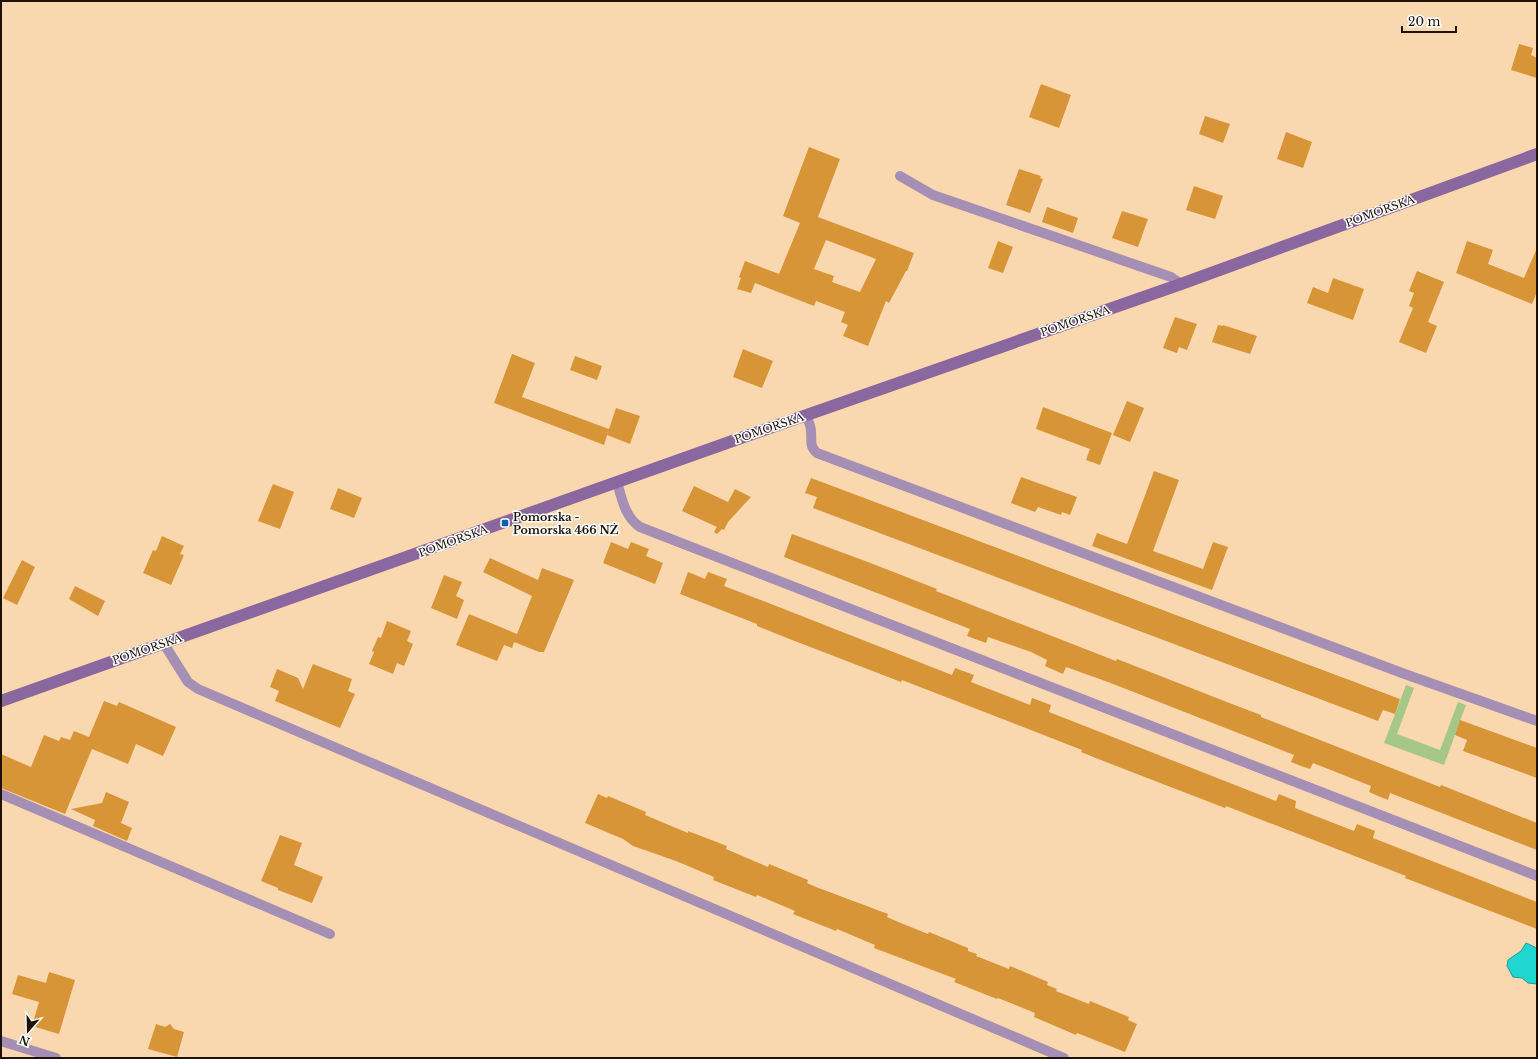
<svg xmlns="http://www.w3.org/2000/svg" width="1538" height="1059" font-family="'Libre Baskerville',serif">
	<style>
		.green { fill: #a5c889 }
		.water { fill: #1fd6d1; stroke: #1f9b94 }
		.building { fill: #d79537; fill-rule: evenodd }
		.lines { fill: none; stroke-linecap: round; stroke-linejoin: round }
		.lane { stroke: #a68fb4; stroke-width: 10 }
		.secondary { stroke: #8a689f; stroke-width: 12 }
		.poi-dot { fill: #0661af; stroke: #fff; stroke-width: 1.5 }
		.labels { text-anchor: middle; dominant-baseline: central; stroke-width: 3; stroke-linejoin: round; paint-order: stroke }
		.street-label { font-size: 11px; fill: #1e1204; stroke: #fff }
		.poi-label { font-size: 11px; font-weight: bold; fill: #1e1204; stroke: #fff; text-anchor: start }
	</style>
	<rect width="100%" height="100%" fill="#fad8af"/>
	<path class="green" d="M 1406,685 L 1414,688 L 1397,734 L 1440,750 L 1458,702 L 1466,705 L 1444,765 L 1384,743 Z"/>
	<path class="water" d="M 1526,943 L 1537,948 L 1537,984 L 1528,983 L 1522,978 L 1513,977 L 1507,966 L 1508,960 L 1521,951 Z"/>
	<path class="building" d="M 1519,44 L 1533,48 L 1531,55 L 1537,58 L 1537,78 L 1511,70 Z
		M 1041,84 L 1071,95 L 1059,128 L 1029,117 Z
		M 1205,116 L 1230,124 L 1223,143 L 1199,134 Z
		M 1286,132 L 1312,142 L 1303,168 L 1277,159 Z
		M 809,147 L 840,159 L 818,217 L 914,253 L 907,271 L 906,271 L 889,303 L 886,301 L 868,346 L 843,336 L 848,325 L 841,322 L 845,312 L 816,301 L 814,306 L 755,283 L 751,293 L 737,289 L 741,278 L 739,277 L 745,261 L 779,274 L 800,223 L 783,216 ZM 826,240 L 876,259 L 860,292 L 832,282 L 834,276 L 814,269 Z
		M 1019,169 L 1041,176 L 1040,178 L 1043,179 L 1030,213 L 1006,205 Z
		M 1194,186 L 1223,196 L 1215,219 L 1186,210 Z
		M 1047,207 L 1078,218 L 1073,233 L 1042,222 Z
		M 1122,211 L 1148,219 L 1138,247 L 1112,238 Z
		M 998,241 L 1013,247 L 1003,273 L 988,268 Z
		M 1467,241 L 1493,250 L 1488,264 L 1524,278 L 1537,248 L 1537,292 L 1532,304 L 1456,273 Z
		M 1417,271 L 1444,282 L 1428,322 L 1437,326 L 1426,353 L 1399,342 L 1413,308 L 1409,306 L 1414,293 L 1409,291 Z
		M 1333,278 L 1364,289 L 1353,320 L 1307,303 L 1313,287 L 1328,293 Z
		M 1175,317 L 1197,324 L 1187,350 L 1179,347 L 1177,353 L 1163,348 Z
		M 1218,325 L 1223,326 L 1223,325 L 1257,336 L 1250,354 L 1212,342 Z
		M 743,349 L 773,361 L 762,388 L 733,377 Z
		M 512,354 L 535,363 L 522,397 L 609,429 L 604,445 L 494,403 Z
		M 575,356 L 602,366 L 597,380 L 570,370 Z
		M 1127,401 L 1144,408 L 1130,442 L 1113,435 Z
		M 1043,407 L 1112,433 L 1100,465 L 1086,460 L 1090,449 L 1036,429 Z
		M 616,408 L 640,416 L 630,444 L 607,435 Z
		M 1154,471 L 1179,480 L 1153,551 L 1203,569 L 1213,542 L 1228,547 L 1212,590 L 1092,546 L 1097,533 L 1127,544 Z
		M 1021,477 L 1077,497 L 1070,515 L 1062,512 L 1061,515 L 1038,507 L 1035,512 L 1011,503 Z
		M 811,478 L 1400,699 L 1395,714 L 1383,710 L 1378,721 L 813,508 L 817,497 L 805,493 Z
		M 273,484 L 294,492 L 280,529 L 258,521 Z
		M 694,486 L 728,502 L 735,489 L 751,497 L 728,522 L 724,530 L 722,529 L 717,534 L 714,532 L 717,527 L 682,511 Z
		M 338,488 L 362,498 L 354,518 L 330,509 Z
		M 792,534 L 868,562 L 937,589 L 936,591 L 1116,661 L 1117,659 L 1232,704 L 1261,715 L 1261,717 L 1440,787 L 1441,785 L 1537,823 L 1537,850 L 1390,793 L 1388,800 L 1378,796 L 1369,792 L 1371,786 L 1313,763 L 1310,769 L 1301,766 L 1291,762 L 1294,755 L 1108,682 L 1066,667 L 1063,674 L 1045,666 L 1047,660 L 1031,652 L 988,637 L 986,643 L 967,636 L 970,629 L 784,557 Z
		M 162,536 L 184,546 L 180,554 L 184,555 L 171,585 L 143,573 L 153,550 L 156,551 Z
		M 611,542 L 628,549 L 631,542 L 649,549 L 646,556 L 663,563 L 655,584 L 603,563 Z
		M 490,558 L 538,580 L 542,568 L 574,580 L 544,652 L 539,652 L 514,642 L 515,639 L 512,648 L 504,645 L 497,661 L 456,645 L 469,614 L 517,634 L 532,596 L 483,572 Z
		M 22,560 L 35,567 L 17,605 L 3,598 Z
		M 688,572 L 705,579 L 708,572 L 727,579 L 724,586 L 766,602 L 952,675 L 955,668 L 974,675 L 971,682 L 1030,705 L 1032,698 L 1051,705 L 1049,712 L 1276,801 L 1279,794 L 1296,801 L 1295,808 L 1354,831 L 1357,824 L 1375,831 L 1373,838 L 1537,902 L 1537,929 L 1405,878 L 1406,876 L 1226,806 L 1225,808 L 1111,764 L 1081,752 L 1082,750 L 902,680 L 901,682 L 787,638 L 757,626 L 757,624 L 680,594 Z
		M 444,575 L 462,582 L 456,596 L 464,600 L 457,619 L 431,608 Z
		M 75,586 L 105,601 L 98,616 L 69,599 Z
		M 387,621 L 411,631 L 407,641 L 413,644 L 404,666 L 397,663 L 393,674 L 369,664 L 374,652 L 372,651 L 378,637 L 381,638 Z
		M 313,664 L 352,679 L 348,691 L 355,694 L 340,728 L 275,701 L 279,691 L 270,687 L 277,669 L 298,678 L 303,689 Z
		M 104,701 L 117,706 L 119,702 L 176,727 L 163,756 L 136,744 L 128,764 L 92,749 L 65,814 L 1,788 L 1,754 L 31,767 L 44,735 L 59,741 L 61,737 L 70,740 L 74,731 L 89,737 Z
		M 1460,720 L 1537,748 L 1537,778 L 1463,751 L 1467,740 L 1455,735 Z
		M 106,792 L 129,802 L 121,823 L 132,828 L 127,841 L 93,826 L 95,820 L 71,809 L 102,803 Z
		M 598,794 L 607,798 L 608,796 L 646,812 L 645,815 L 688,833 L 688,831 L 727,846 L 726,849 L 768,867 L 769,864 L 808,880 L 807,883 L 816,887 L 888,914 L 887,917 L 896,921 L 928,934 L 929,932 L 968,948 L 968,951 L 977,954 L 976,956 L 1009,969 L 1010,966 L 1048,982 L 1047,985 L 1057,989 L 1056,991 L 1089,1004 L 1090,1001 L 1129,1017 L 1128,1020 L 1137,1024 L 1125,1052 L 1077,1033 L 1076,1035 L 1034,1017 L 1035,1013 L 998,998 L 997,999 L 954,982 L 956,979 L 874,948 L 875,945 L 837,929 L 836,931 L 793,914 L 795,911 L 757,895 L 756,897 L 713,880 L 714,877 L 676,861 L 633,846 L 623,839 L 585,823 Z
		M 280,835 L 302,843 L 294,865 L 323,877 L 312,903 L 278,890 L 278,888 L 261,881 Z
		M 49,972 L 75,980 L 59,1034 L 32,1026 L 39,1002 L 12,994 L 18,975 L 46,983 Z
		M 156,1024 L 165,1027 L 170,1024 L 174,1029 L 184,1032 L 177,1057 L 148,1049 Z"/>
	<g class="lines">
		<path class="lane" d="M 900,176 L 933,195 L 1171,277 L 1181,284
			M 806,415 C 808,420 811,426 811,431 C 812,441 809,446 817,453 L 1402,673 L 1537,721
			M 617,482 C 622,499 625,517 640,527 L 1537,876
			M 164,644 L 188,682 L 198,689 L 1064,1058
			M 1,794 L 330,934
			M 1,1041 L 56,1058"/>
		<path class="secondary" d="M 1,701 L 738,439 L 1181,284 L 1537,154"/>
	</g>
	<rect class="poi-dot" x="501" y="519" width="8" height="8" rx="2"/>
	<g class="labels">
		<g class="street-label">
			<text transform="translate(1380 211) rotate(-20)">POMORSKA</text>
			<text transform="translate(1075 321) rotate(-19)">POMORSKA</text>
			<text transform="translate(769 428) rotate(-19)">POMORSKA</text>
			<text transform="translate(453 541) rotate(-20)">POMORSKA</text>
			<text transform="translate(147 649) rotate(-19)">POMORSKA</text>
		</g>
		<g class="poi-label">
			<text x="513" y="517">Pomorska -<tspan x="513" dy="13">Pomorska 466 NŻ</tspan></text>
		</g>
	</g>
	<rect width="1538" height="1059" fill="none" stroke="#1e1204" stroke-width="4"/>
	<g transform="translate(28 1031) rotate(200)" stroke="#ffffff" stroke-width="3" paint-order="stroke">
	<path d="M0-3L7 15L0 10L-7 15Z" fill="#1e1204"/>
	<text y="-6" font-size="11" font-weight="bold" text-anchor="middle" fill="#1e1204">N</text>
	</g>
	<path d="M1402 26v6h54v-6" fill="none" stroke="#1e1204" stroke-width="2"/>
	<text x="1408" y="26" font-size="12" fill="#1e1204" stroke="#ffffff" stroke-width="3" paint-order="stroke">20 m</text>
</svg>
